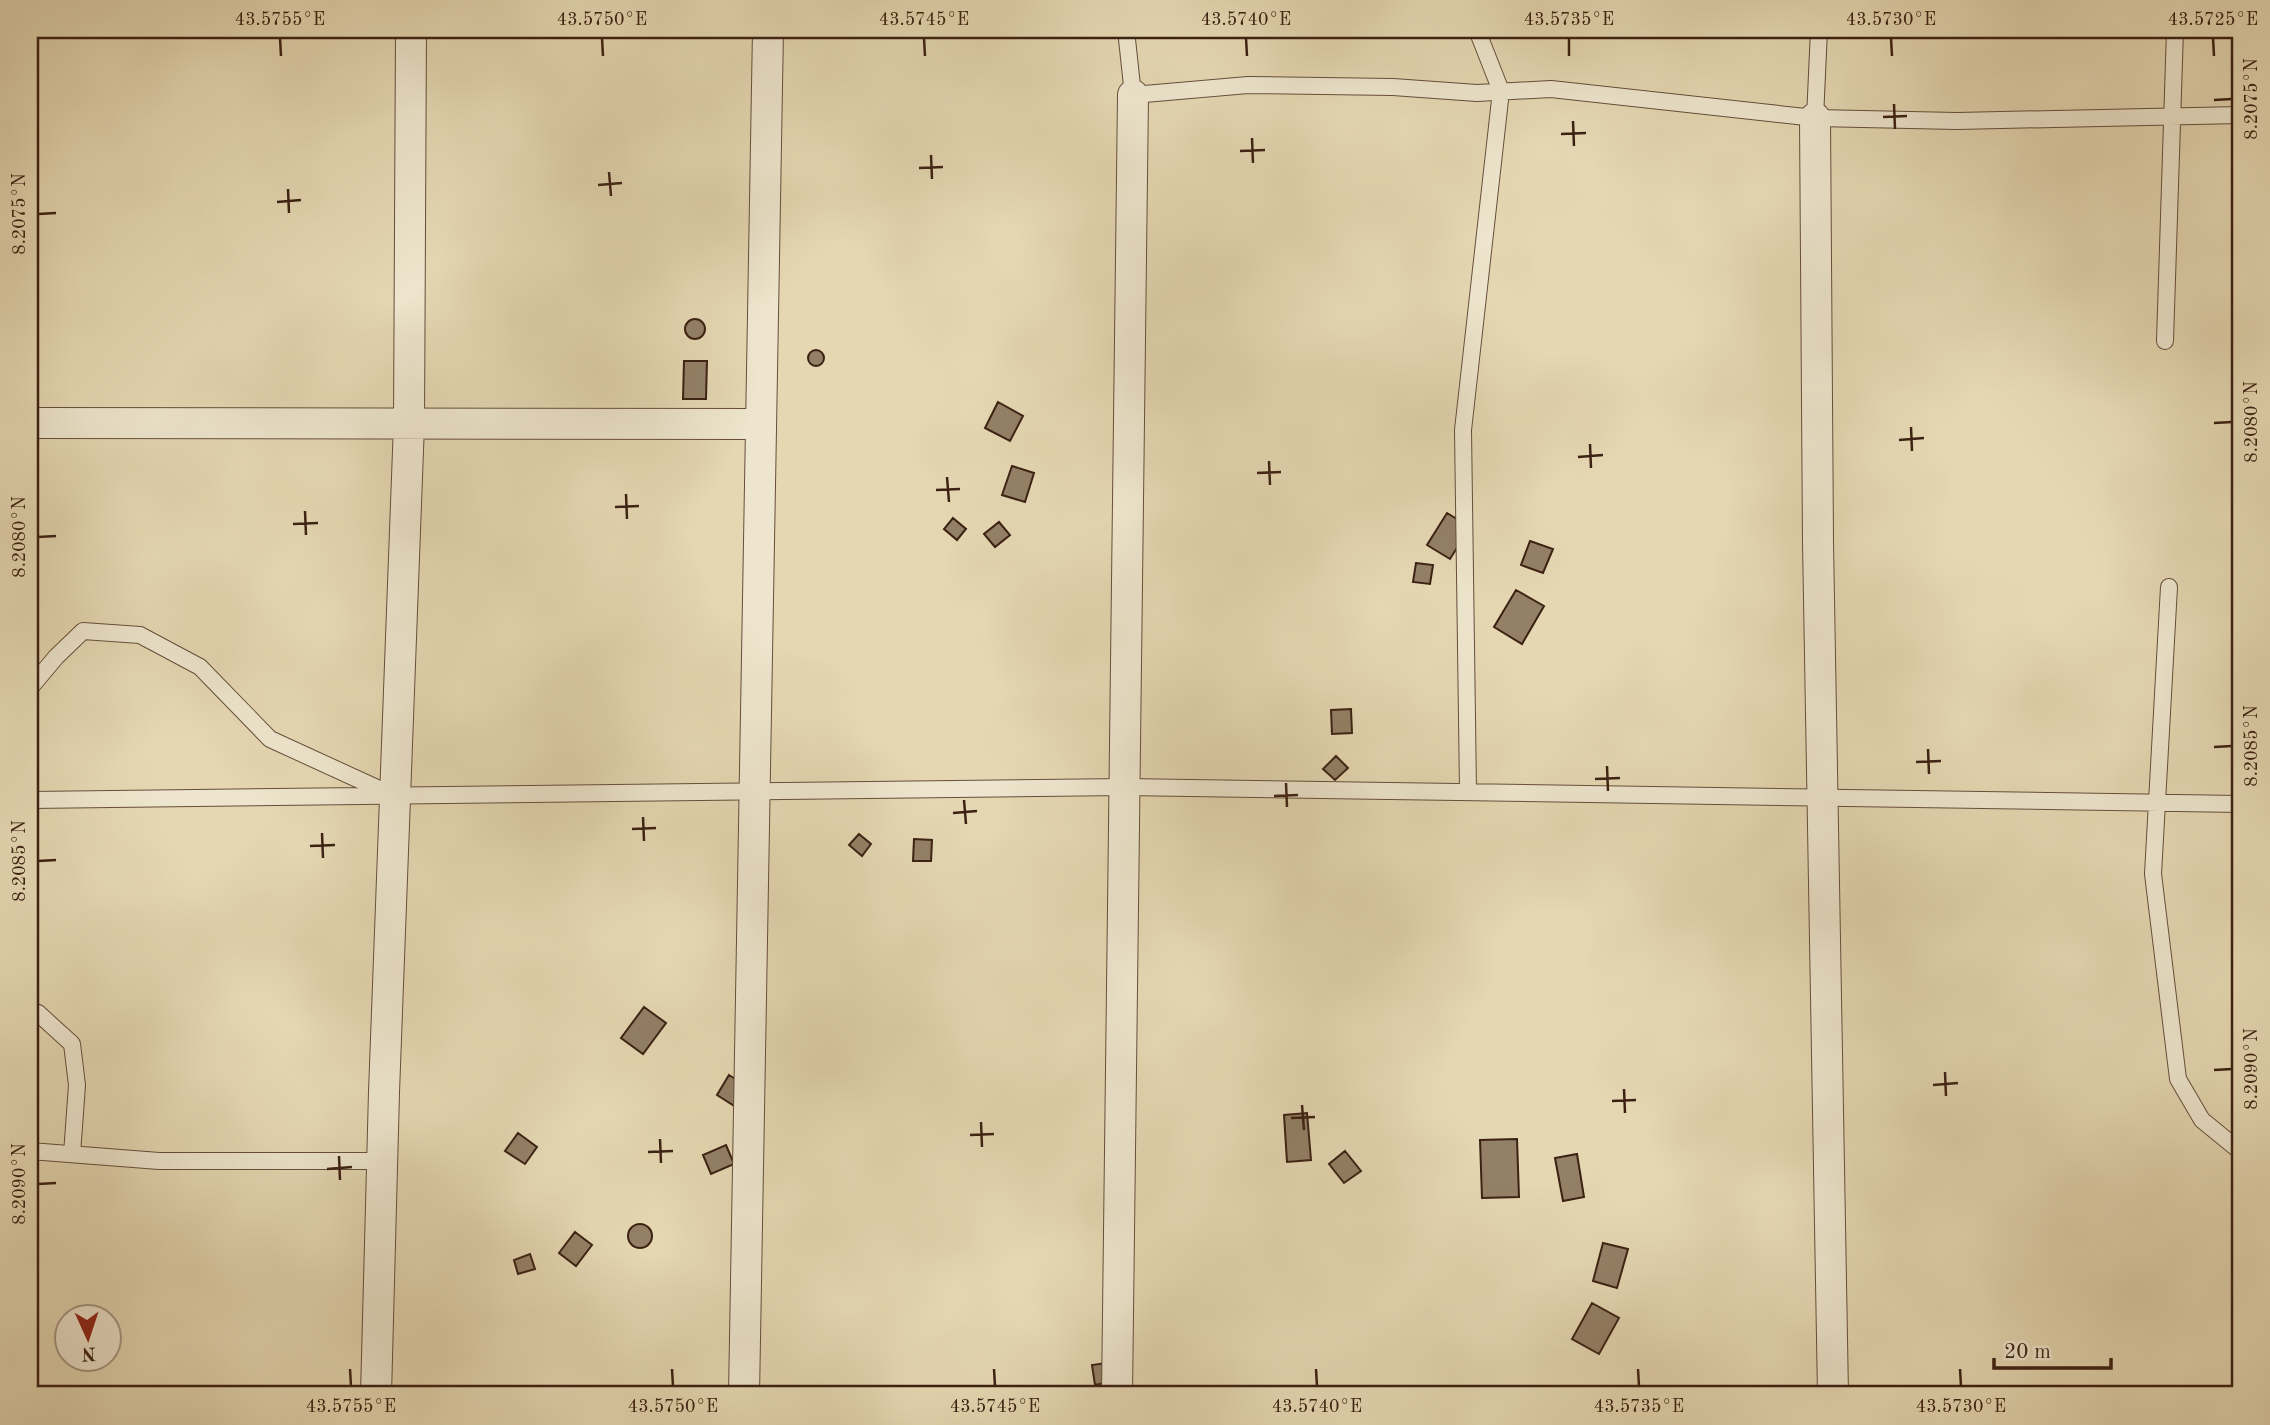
<svg xmlns="http://www.w3.org/2000/svg" width="2270" height="1425" font-family="'Old Standard TT',serif">
	<style>
		.building { fill: #938066; stroke: #3c2113; stroke-width: 2 }
		.lines { fill: none; stroke-linecap: round; stroke-linejoin: round }
		.service-casing { stroke: #664e3b; stroke-width: 18 }
		.minor-casing { stroke: #664e3b; stroke-width: 32 }
		.service { stroke: #ede5cd; stroke-width: 16 }
		.minor { stroke: #ede5cd; stroke-width: 30 }
		.ticks { fill: none; stroke: #3c2113; stroke-width: 2.5 }
		.neatline { fill: none; stroke: #3c2113; stroke-width: 2.5 }
		.ticks-label { font-size: 18px; text-anchor: middle; fill: #3c2113 }
	</style>
	<rect width="100%" height="100%" fill="#e4d7b2"/>
	<filter id="stains"><feTurbulence type="fractalNoise" baseFrequency=".00286" numOctaves="4"/><feColorMatrix values="0 0 0 0 .2 0 0 0 0 .09 0 0 0 0 .02 0 0 0 .5 -.17"/></filter>
	<radialGradient id="worn" r=".72"><stop offset=".6" stop-color="#630" stop-opacity="0"/><stop offset="1" stop-color="#630" stop-opacity=".3"/></radialGradient>
	<path class="building" d="M685 329a10 10 0 1 1 20 0a10 10 0 1 1-20 0Z
		M808 358a8 8 0 1 1 16 0a8 8 0 1 1-16 0Z
		M 684,361 L 707,361 L 706,399 L 683,399 Z
		M 998,402 L 1023,416 L 1010,441 L 985,428 Z
		M 1012,466 L 1034,473 L 1025,502 L 1002,495 Z
		M 1447,513 L 1470,527 L 1450,559 L 1427,545 Z
		M 953,518 L 966,529 L 957,540 L 944,529 Z
		M 999,522 L 1010,535 L 995,547 L 984,534 Z
		M 1530,541 L 1553,549 L 1543,573 L 1521,565 Z
		M 1416,563 L 1433,565 L 1430,584 L 1413,582 Z
		M 1516,590 L 1544,606 L 1522,644 L 1494,627 Z
		M 1351,709 L 1352,733 L 1332,734 L 1331,710 Z
		M 1336,756 L 1348,768 L 1335,780 L 1323,769 Z
		M 859,834 L 871,844 L 862,856 L 849,845 Z
		M 914,839 L 932,840 L 931,861 L 913,861 Z
		M 644,1007 L 666,1023 L 643,1054 L 621,1038 Z
		M 729,1075 L 748,1087 L 736,1107 L 717,1095 Z
		M 1307,1113 L 1311,1160 L 1287,1162 L 1284,1115 Z
		M 518,1133 L 537,1147 L 525,1164 L 505,1151 Z
		M 1517,1139 L 1519,1197 L 1482,1198 L 1480,1140 Z
		M 726,1145 L 734,1164 L 711,1174 L 703,1155 Z
		M 1345,1151 L 1361,1171 L 1344,1183 L 1329,1164 Z
		M 1577,1154 L 1584,1197 L 1563,1201 L 1555,1158 Z
		M628 1236a12 12 0 1 1 24 0a12 12 0 1 1-24 0Z
		M 575,1232 L 592,1245 L 576,1266 L 559,1253 Z
		M 1603,1243 L 1628,1249 L 1617,1288 L 1593,1281 Z
		M 530,1254 L 535,1269 L 518,1274 L 514,1260 Z
		M 1592,1303 L 1619,1318 L 1599,1354 L 1572,1339 Z
		M 1107,1363 L 1109,1382 L 1095,1385 L 1092,1365 Z"/>
	<g class="lines">
		<g class="service-casing">
			<path id="service" d="M 1126,30 L 1133,95 L 1248,85 L 1393,87 L 1477,93 L 1551,89 L 1815,118 L 1957,121 L 2240,115
				M 1815,118 L 1819,30
				M 2165,341 L 2175,30
				M 2169,587 L 2153,874 L 2178,1079 L 2202,1120 L 2240,1151
				M 30,688 L 56,657 L 83,631 L 140,635 L 200,667 L 270,739 L 390,794
				M 1468,791 L 1463,430 L 1501,91 L 1477,30
				M 30,800 L 1125,787 L 2240,804
				M 30,1010 L 38,1013 L 72,1044 L 77,1085 L 72,1154
				M 30,1151 L 159,1161 L 382,1161"/>
		</g>
		<g class="minor-casing">
			<path id="minor" d="M 1815,118 L 1818,542 L 1833,1395
				M 30,423 L 761,424
				M 376,1395 L 384,1092 L 409,424 L 411,30
				M 744,1395 L 768,30
				M 1117,1395 L 1133,95"/>
		</g>
		<use href="#service" class="service"/>
		<use href="#minor" class="minor"/>
	</g>
	<path class="ticks" d="M 280,38 L 281,56M 602,38 L 603,56M 924,38 L 925,56M 1246,38 L 1247,56M 1569,38 L 1569,56M 1891,38 L 1892,56M 2213,38 L 2214,56M 2214,100 L 2232,99M 1894,104 L 1895,129M 1883,117 L 1907,116M 1573,121 L 1574,146M 1561,134 L 1586,133M 1252,138 L 1253,163M 1240,151 L 1265,150M 931,155 L 932,179M 919,168 L 943,167M 609,172 L 611,196M 598,185 L 622,183M 288,189 L 289,213M 277,202 L 301,200M 38,214 L 56,213M 2214,423 L 2232,422M 1911,427 L 1912,451M 1899,440 L 1924,438M 1590,444 L 1591,468M 1578,457 L 1603,455M 1269,461 L 1270,485M 1257,473 L 1281,472M 947,477 L 949,502M 936,490 L 960,489M 626,494 L 627,519M 615,507 L 639,506M 305,511 L 306,535M 293,524 L 318,523M 38,537 L 56,536M 2214,747 L 2232,746M 1928,749 L 1929,774M 1916,762 L 1941,761M 1607,766 L 1608,791M 1595,779 L 1620,778M 1286,783 L 1287,807M 1274,796 L 1298,795M 964,800 L 966,824M 953,813 L 977,811M 643,817 L 644,841M 632,829 L 656,828M 322,833 L 323,858M 310,846 L 335,845M 38,861 L 56,860M 2214,1070 L 2232,1069M 1945,1072 L 1946,1096M 1933,1085 L 1958,1083M 1624,1089 L 1625,1113M 1612,1101 L 1636,1100M 1302,1105 L 1304,1130M 1291,1118 L 1315,1117M 981,1122 L 982,1147M 970,1135 L 994,1134M 660,1139 L 661,1163M 648,1152 L 673,1151M 339,1156 L 340,1180M 327,1169 L 352,1167M 38,1184 L 56,1183M 350,1369 L 351,1386M 672,1369 L 673,1386M 994,1369 L 995,1386M 1316,1369 L 1317,1386M 1638,1369 L 1639,1386M 1960,1369 L 1961,1386"/>
	<rect width="2270" height="1425" fill="none" stroke="#e4d7b2" stroke-width="77"/>
	<g transform="translate(88 1338) rotate(177)"><circle r="33" fill="#ede5cd" stroke="#a69783" stroke-width="2"/>
	<path d="M0-5L12 26L0 18L-12 26Z" fill="#8f2418"/>
	<text y="-10" font-size="19" font-weight="bold" text-anchor="middle" fill="#3c2113">N</text>
	</g>
	<path d="M1994 1358v10h117v-10" fill="none" stroke="#3c2113" stroke-width="3.5"/>
	<text x="2004" y="1358" font-size="21" fill="#3c2113" stroke="#ede5cd" stroke-width="5" paint-order="stroke">20 m</text>
	<rect x="38" y="38" width="2194" height="1348" class="neatline"/>
	<g class="ticks-label">
		<text x="280" y="25">43.5755°E</text>
		<text x="602" y="25">43.5750°E</text>
		<text x="924" y="25">43.5745°E</text>
		<text x="1246" y="25">43.5740°E</text>
		<text x="1569" y="25">43.5735°E</text>
		<text x="1891" y="25">43.5730°E</text>
		<text x="2213" y="25">43.5725°E</text>
		<text transform="translate(2251 99) rotate(-90)" y="6">8.2075°N</text>
		<text transform="translate(19 214) rotate(-90)" y="6">8.2075°N</text>
		<text transform="translate(2251 422) rotate(-90)" y="6">8.2080°N</text>
		<text transform="translate(19 537) rotate(-90)" y="6">8.2080°N</text>
		<text transform="translate(2251 746) rotate(-90)" y="6">8.2085°N</text>
		<text transform="translate(19 861) rotate(-90)" y="6">8.2085°N</text>
		<text transform="translate(2251 1069) rotate(-90)" y="6">8.2090°N</text>
		<text transform="translate(19 1184) rotate(-90)" y="6">8.2090°N</text>
		<text x="351" y="1412">43.5755°E</text>
		<text x="673" y="1412">43.5750°E</text>
		<text x="995" y="1412">43.5745°E</text>
		<text x="1317" y="1412">43.5740°E</text>
		<text x="1639" y="1412">43.5735°E</text>
		<text x="1961" y="1412">43.5730°E</text>
	</g>
	<rect width="100%" height="100%" filter="url(#stains)"/>
	<rect width="100%" height="100%" fill="url(#worn)"/>
</svg>
